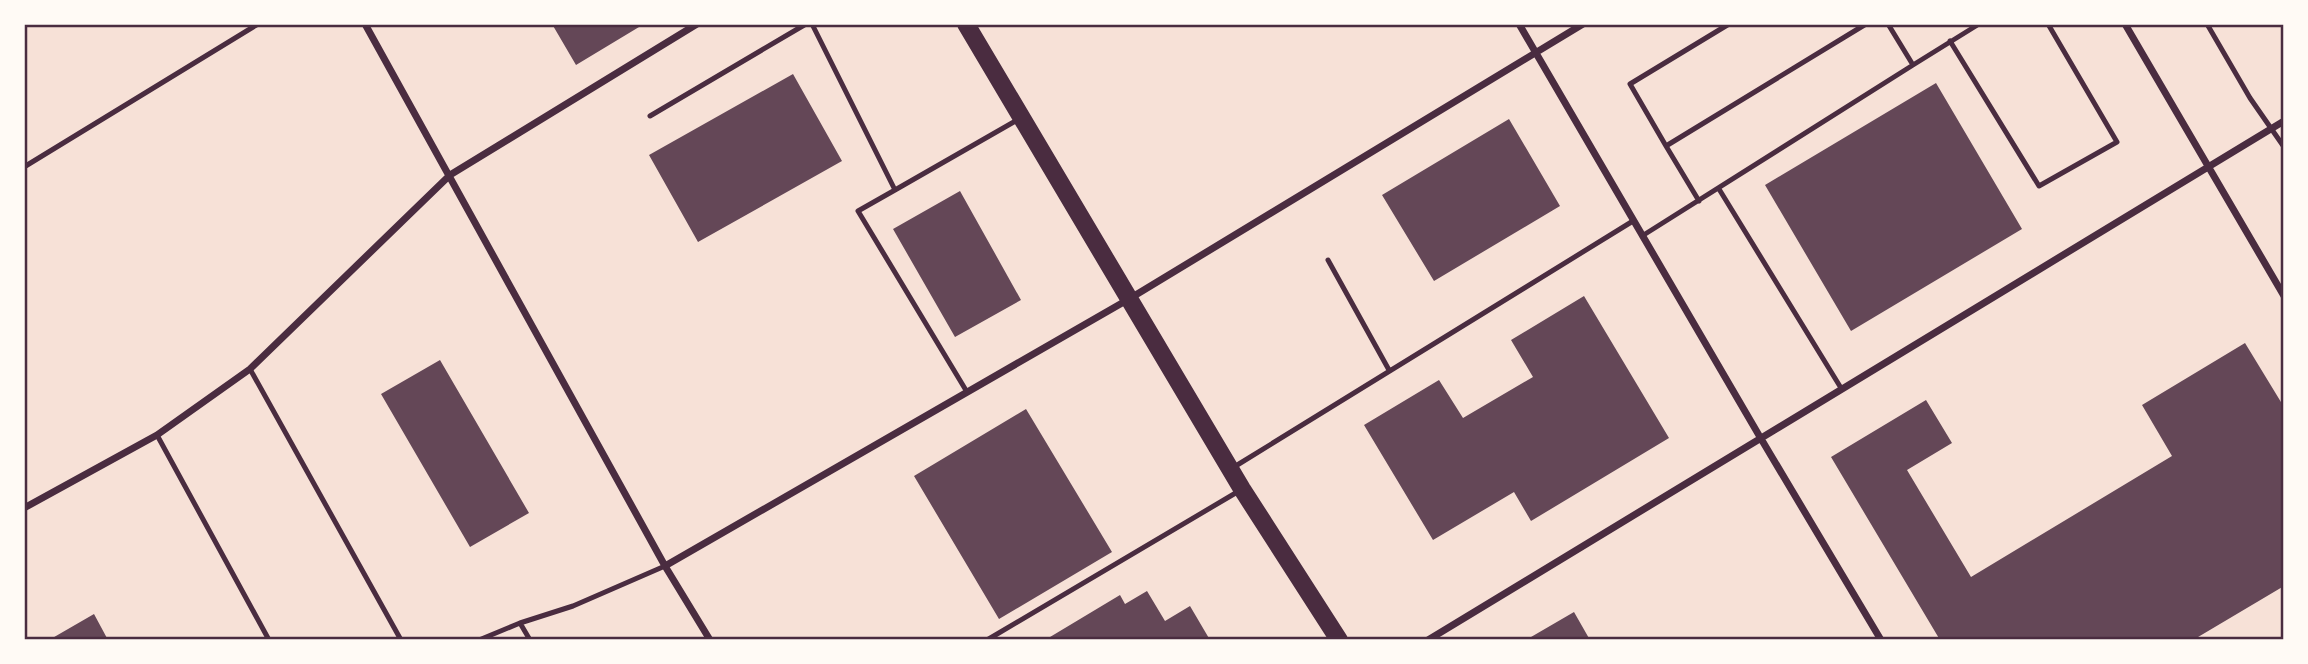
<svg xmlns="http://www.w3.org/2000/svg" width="2308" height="664" font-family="Ubuntu,sans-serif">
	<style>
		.building { fill: #644757 }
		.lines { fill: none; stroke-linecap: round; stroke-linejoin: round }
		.service { stroke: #4a2c40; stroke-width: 5 }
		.minor { stroke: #4a2c40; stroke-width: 7 }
		.primary { stroke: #4a2c40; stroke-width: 18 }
		.neatline { fill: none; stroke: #4a2c40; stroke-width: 2.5 }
	</style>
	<rect width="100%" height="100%" fill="#f7e1d7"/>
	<path class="building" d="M 552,24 L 644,24 L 576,65 Z
		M 793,74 L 842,161 L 698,242 L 649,155 Z
		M 1936,83 L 2022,229 L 1851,331 L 1765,185 Z
		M 1509,119 L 1560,206 L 1434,281 L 1382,195 Z
		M 960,191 L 1021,300 L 955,337 L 893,229 Z
		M 1584,296 L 1669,438 L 1531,521 L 1514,492 L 1433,540 L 1364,425 L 1439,380 L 1463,418 L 1533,377 L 1511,340 Z
		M 2245,343 L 2284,407 L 2284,586 L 2193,640 L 1940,640 L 1831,457 L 1926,400 L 1952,443 L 1907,470 L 1971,577 L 2172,456 L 2142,405 Z
		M 440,360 L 529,513 L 470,547 L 381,394 Z
		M 1026,409 L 1112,552 L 999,619 L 914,476 Z
		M 1147,591 L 1165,621 L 1190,606 L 1210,640 L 1045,640 L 1120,595 L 1125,604 Z
		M 1574,612 L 1590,640 L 1533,640 L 1531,637 Z
		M 94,614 L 108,640 L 49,640 Z"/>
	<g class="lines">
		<path class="service" d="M 812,24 L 895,190 L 1019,119
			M 1729,24 L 1630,84 L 1666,146 L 1866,24
			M 2207,24 L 2250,98 L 2284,147
			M 1950,41 L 2039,186 L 2117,142 L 2048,24
			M 1913,65 L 1979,24
			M 650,116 L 806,24
			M 1666,146 L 1699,201
			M 24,167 L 258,24
			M 1719,189 L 1841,388
			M 895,190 L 858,211 L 967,392
			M 1642,236 L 1913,65 L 1888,24
			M 1328,260 L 1389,370
			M 250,369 L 401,640
			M 157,435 L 269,640
			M 1234,467 L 1633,221
			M 520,623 L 530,640
			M 479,640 L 520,623 L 573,606 L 665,566
			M 987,640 L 1239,491"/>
		<path class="minor" d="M 365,24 L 665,566 L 710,640
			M 1519,24 L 1760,437 L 1881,640
			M 2125,24 L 2284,296
			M 24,508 L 157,435 L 250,369 L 450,175 L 697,24
			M 665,566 L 1129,299 L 1583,24
			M 1428,640 L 2284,121"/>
		<path class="primary" d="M 966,24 L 1242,489 L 1339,640"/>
	</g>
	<rect width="2308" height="664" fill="none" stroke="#fffaf5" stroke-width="52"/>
	<rect x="26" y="26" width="2256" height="612" class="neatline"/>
</svg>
